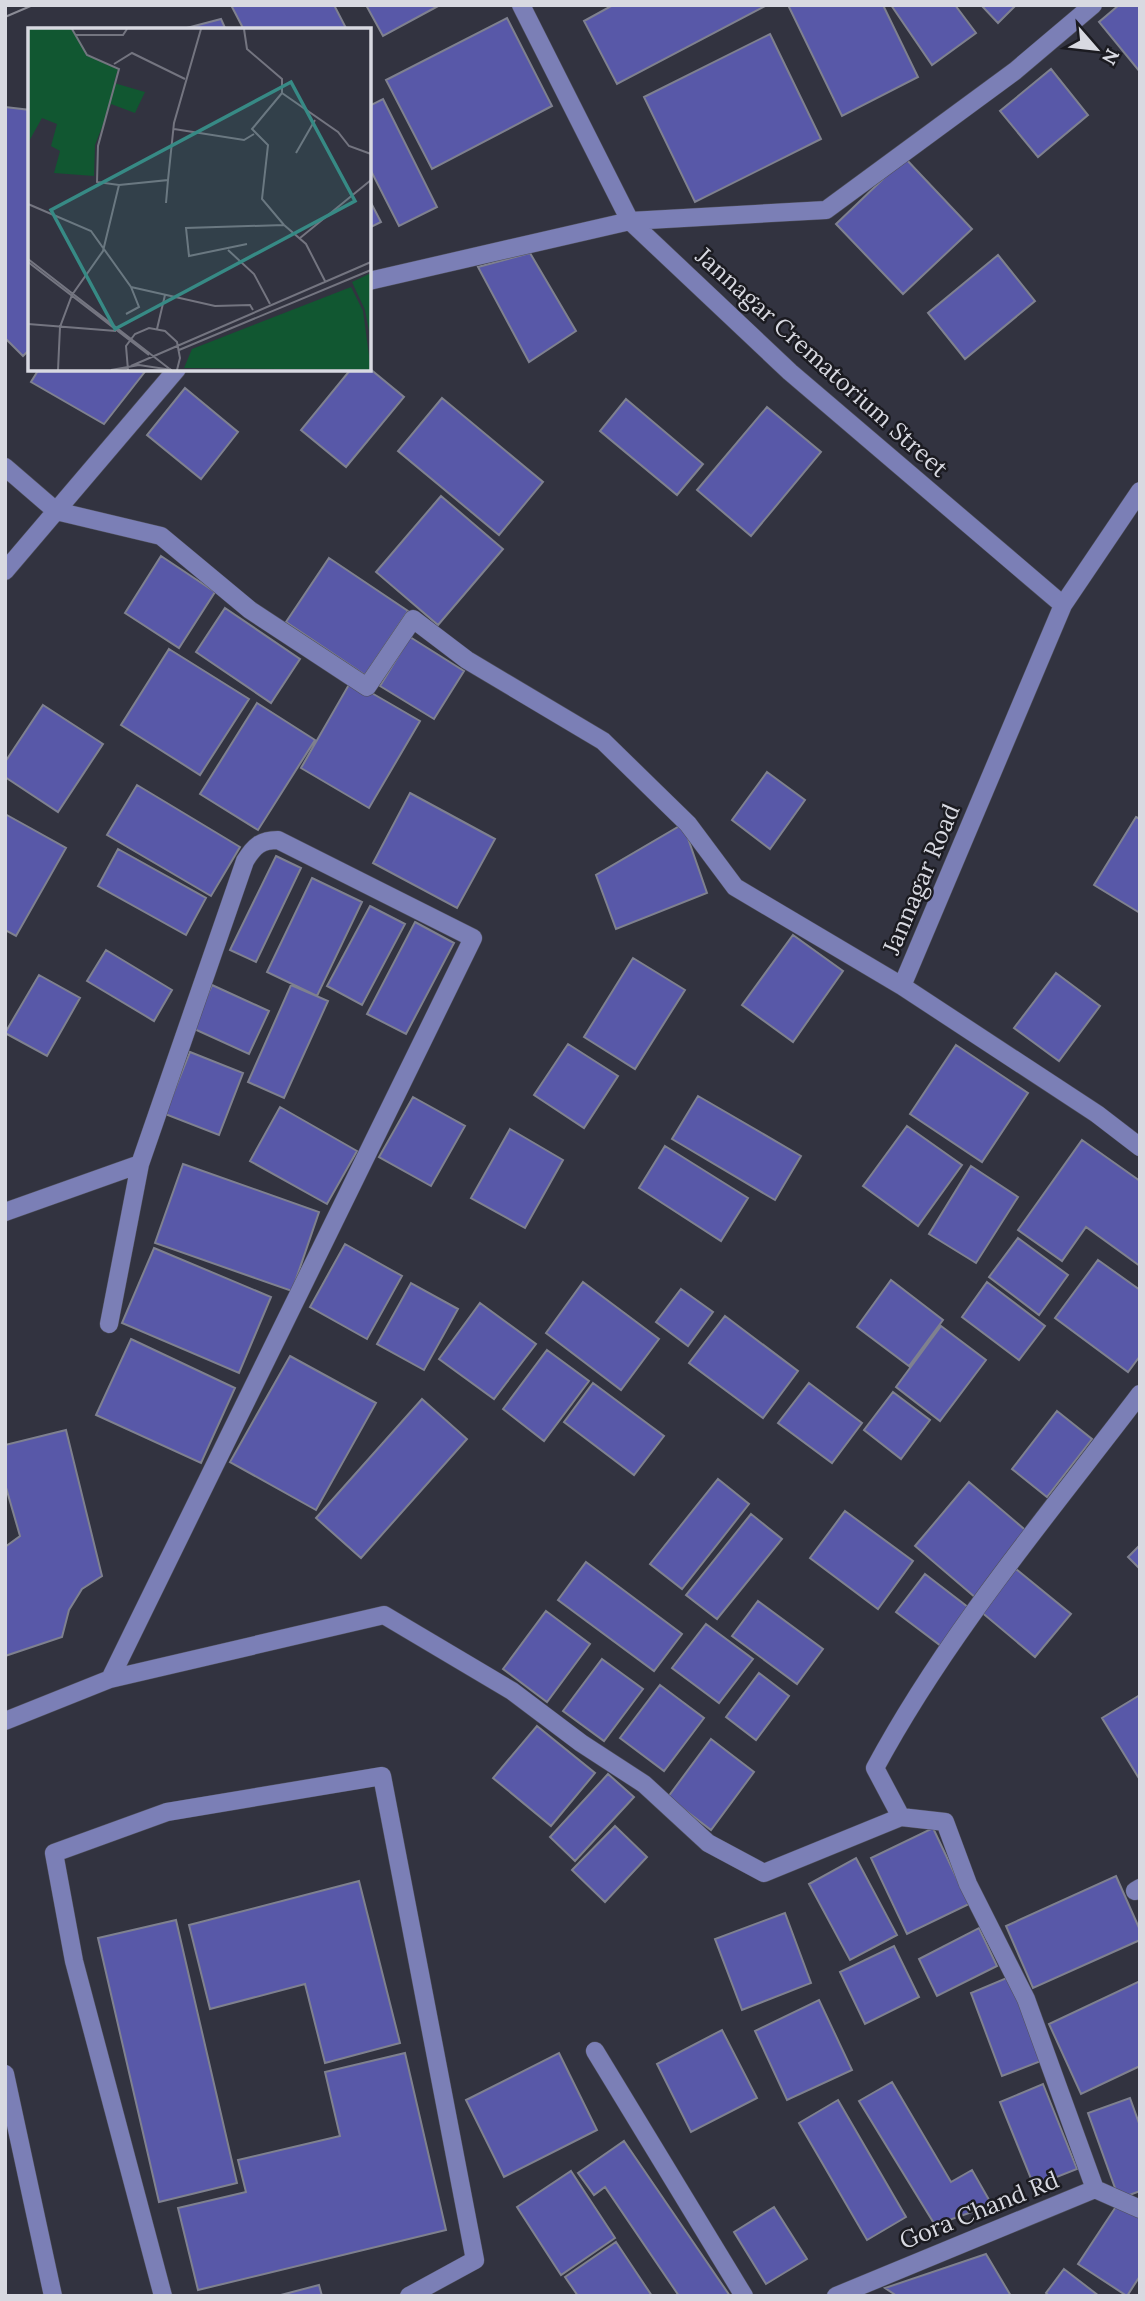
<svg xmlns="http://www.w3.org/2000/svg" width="1145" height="2301" font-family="Lora,serif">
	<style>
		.building { fill: #5858a8; stroke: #7f818f; stroke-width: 2 }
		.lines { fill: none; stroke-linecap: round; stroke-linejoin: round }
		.minor-casing { stroke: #50515d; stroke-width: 19 }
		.minor { stroke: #7b7fb6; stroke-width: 18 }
		.tram { stroke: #8b8c96; stroke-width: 2 }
		.labels { text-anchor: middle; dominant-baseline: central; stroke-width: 5; stroke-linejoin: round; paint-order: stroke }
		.street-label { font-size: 24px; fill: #d8d9e1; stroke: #1b1b21 }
		.inset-road { fill: none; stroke: #747580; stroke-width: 2 }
		.view { fill: #378a85; fill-opacity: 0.15; stroke: #378a85; stroke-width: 3.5 }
		.inset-edge { fill: none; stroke: #d8d9e1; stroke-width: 3.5 }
	</style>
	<rect width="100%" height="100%" fill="#323340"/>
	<path class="building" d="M 231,5 L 334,5 L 347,30 L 244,30 Z
		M 366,5 L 440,5 L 383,36 Z
		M 613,5 L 767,5 L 617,84 L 584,21 Z
		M 788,5 L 883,5 L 918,77 L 842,116 Z
		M 891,5 L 955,5 L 976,33 L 932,65 Z
		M 981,5 L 1016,5 L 998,23 Z
		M 1119,5 L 1140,5 L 1140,72 L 1099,22 Z
		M 507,18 L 552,106 L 432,169 L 386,80 Z
		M 221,19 L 226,30 L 179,30 Z
		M 770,34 L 821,139 L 695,202 L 644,97 Z
		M 1051,69 L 1088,115 L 1038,157 L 1000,111 Z
		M 383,99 L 437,207 L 399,226 L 369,167 L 369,106 Z
		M 5,107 L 30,110 L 30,349 L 23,356 L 5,338 Z
		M 905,158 L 972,229 L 903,294 L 836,224 Z
		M 369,199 L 381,222 L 369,228 Z
		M 530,253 L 576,331 L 529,362 L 478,267 Z
		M 998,255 L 1035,301 L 965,359 L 928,313 Z
		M 369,368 L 404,397 L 346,467 L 301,430 L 351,369 Z
		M 39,369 L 147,369 L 104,424 L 31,382 Z
		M 185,388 L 238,432 L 201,479 L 147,435 Z
		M 442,398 L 543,482 L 499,535 L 398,451 Z
		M 626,399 L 703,464 L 677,495 L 600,431 Z
		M 767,407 L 821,452 L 751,536 L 697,490 Z
		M 441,496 L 503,549 L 438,625 L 376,572 Z
		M 161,556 L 215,592 L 179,648 L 125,613 Z
		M 329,558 L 408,611 L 365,675 L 286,622 Z
		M 225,608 L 300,659 L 271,703 L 196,652 Z
		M 410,637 L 464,671 L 434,719 L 380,686 Z
		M 169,649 L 249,699 L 200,775 L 121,725 Z
		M 351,681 L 420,721 L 369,808 L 301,768 Z
		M 257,703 L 315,740 L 258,830 L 200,794 Z
		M 43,705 L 103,744 L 58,812 L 5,777 L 5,762 Z
		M 767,772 L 805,800 L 770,849 L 732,820 Z
		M 137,785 L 240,847 L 211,896 L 107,835 Z
		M 410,793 L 495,839 L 457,908 L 373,863 Z
		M 5,814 L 66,848 L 16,936 L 5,930 Z
		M 1136,817 L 1140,819 L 1140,913 L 1094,885 Z
		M 683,824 L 707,893 L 616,929 L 596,875 Z
		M 118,849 L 206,898 L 186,935 L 98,886 Z
		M 276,856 L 301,868 L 256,962 L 230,950 Z
		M 312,878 L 362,902 L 317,996 L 267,972 Z
		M 370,906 L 405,924 L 362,1005 L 327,986 Z
		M 415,922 L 454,943 L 406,1034 L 367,1014 Z
		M 793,935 L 843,971 L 793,1042 L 742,1005 Z
		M 106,950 L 172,990 L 154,1021 L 87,981 Z
		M 633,958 L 685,990 L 635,1069 L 584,1037 Z
		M 1056,973 L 1100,1006 L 1059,1061 L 1014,1028 Z
		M 39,975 L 80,998 L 47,1056 L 5,1033 Z
		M 212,985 L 269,1011 L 249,1054 L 192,1028 Z
		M 291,985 L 328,1001 L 284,1098 L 248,1082 Z
		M 568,1044 L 618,1076 L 584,1128 L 534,1095 Z
		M 956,1045 L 1028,1093 L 982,1162 L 910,1114 Z
		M 190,1052 L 243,1073 L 219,1135 L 165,1114 Z
		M 698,1096 L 801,1156 L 775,1200 L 672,1139 Z
		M 413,1097 L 465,1126 L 431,1186 L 379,1157 Z
		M 280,1107 L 357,1151 L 327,1204 L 250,1161 Z
		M 907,1126 L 962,1165 L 918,1226 L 863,1186 Z
		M 510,1129 L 563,1160 L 525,1228 L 471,1198 Z
		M 1082,1140 L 1140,1181 L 1140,1266 L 1086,1227 L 1062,1261 L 1018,1230 Z
		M 665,1146 L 748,1198 L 721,1241 L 639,1188 Z
		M 183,1164 L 319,1212 L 292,1291 L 155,1243 Z
		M 971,1166 L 1018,1197 L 976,1263 L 929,1234 Z
		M 1018,1238 L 1068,1275 L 1039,1315 L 989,1277 Z
		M 345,1244 L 402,1276 L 367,1339 L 310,1307 Z
		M 154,1248 L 271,1297 L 239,1373 L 122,1323 Z
		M 1098,1260 L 1140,1290 L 1140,1356 L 1128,1372 L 1055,1318 Z
		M 891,1280 L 943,1320 L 909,1366 L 857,1327 Z
		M 583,1282 L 659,1339 L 621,1390 L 546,1333 Z
		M 987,1282 L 1045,1326 L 1019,1360 L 962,1317 Z
		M 411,1283 L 458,1309 L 424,1370 L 377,1344 Z
		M 681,1289 L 713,1312 L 688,1346 L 656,1322 Z
		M 480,1303 L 536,1344 L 494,1399 L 439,1359 Z
		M 725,1316 L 798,1371 L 763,1418 L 689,1363 Z
		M 941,1326 L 986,1360 L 940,1421 L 896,1387 Z
		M 131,1339 L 235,1388 L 201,1463 L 96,1415 Z
		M 547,1350 L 589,1381 L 544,1441 L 503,1409 Z
		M 290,1356 L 376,1403 L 316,1510 L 230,1462 Z
		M 593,1383 L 664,1436 L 634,1475 L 564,1422 Z
		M 809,1383 L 862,1423 L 832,1463 L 778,1423 Z
		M 893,1392 L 930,1420 L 901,1459 L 864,1430 Z
		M 422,1399 L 467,1439 L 361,1558 L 316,1518 Z
		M 1057,1411 L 1092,1439 L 1047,1497 L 1012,1469 Z
		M 66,1430 L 102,1576 L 82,1589 L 69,1610 L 62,1637 L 5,1656 L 5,1547 L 20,1536 L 5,1484 L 5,1445 Z
		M 718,1479 L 749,1504 L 682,1589 L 650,1564 Z
		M 969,1482 L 1030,1534 L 976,1598 L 915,1546 Z
		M 845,1511 L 913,1561 L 878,1609 L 810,1558 Z
		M 751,1514 L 782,1539 L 717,1619 L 686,1595 Z
		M 1140,1545 L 1140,1569 L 1128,1557 Z
		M 586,1562 L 682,1634 L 654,1671 L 558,1600 Z
		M 1016,1569 L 1071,1614 L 1035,1657 L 980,1611 Z
		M 925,1574 L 973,1611 L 945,1649 L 896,1612 Z
		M 758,1601 L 823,1649 L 797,1684 L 732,1636 Z
		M 546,1611 L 590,1644 L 547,1702 L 503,1669 Z
		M 706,1624 L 753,1659 L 719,1703 L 672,1668 Z
		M 602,1659 L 643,1689 L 604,1741 L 563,1711 Z
		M 759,1673 L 789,1696 L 756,1740 L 726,1717 Z
		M 660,1685 L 704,1718 L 664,1771 L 620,1738 Z
		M 1140,1695 L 1140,1780 L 1102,1718 Z
		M 537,1726 L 595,1773 L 551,1826 L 493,1778 Z
		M 711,1739 L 754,1772 L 711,1830 L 668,1797 Z
		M 608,1774 L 634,1797 L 575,1861 L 550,1837 Z
		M 615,1826 L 647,1857 L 605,1902 L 572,1870 Z
		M 933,1828 L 969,1904 L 907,1934 L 871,1858 Z
		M 856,1858 L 897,1935 L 850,1960 L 809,1884 Z
		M 1116,1876 L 1140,1930 L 1140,1940 L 1033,1988 L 1006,1926 Z
		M 359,1881 L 400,2043 L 325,2063 L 305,1984 L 210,2009 L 189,1925 Z
		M 785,1913 L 811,1983 L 742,2010 L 715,1939 Z
		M 176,1920 L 237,2183 L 159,2202 L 98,1938 Z
		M 979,1928 L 997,1966 L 937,1996 L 919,1959 Z
		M 894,1946 L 919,1997 L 865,2024 L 840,1972 Z
		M 1009,1977 L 1041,2061 L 1002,2076 L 971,1993 Z
		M 1140,1981 L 1140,2066 L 1081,2094 L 1049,2024 Z
		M 819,2000 L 852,2070 L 787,2100 L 755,2031 Z
		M 722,2030 L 757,2098 L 691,2132 L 657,2064 Z
		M 405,2053 L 446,2230 L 198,2290 L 178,2208 L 246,2192 L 238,2160 L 340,2136 L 325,2072 Z
		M 559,2053 L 597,2130 L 504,2177 L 466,2100 Z
		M 892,2082 L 951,2182 L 972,2170 L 992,2205 L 935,2225 L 859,2101 Z
		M 1043,2084 L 1077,2169 L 1034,2186 L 1000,2102 Z
		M 1130,2098 L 1140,2126 L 1140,2191 L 1119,2199 L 1088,2113 Z
		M 838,2100 L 906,2217 L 867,2240 L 799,2123 Z
		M 624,2141 L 730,2296 L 679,2296 L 605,2187 L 594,2195 L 578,2173 Z
		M 571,2171 L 615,2238 L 561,2275 L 517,2207 Z
		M 1119,2202 L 1140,2215 L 1140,2276 L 1127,2296 L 1078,2264 Z
		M 774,2207 L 807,2259 L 766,2284 L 734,2232 Z
		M 616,2242 L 652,2296 L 578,2296 L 565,2277 Z
		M 986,2254 L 1011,2296 L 897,2296 L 885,2288 Z
		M 1064,2269 L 1099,2296 L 1049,2296 L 1046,2293 Z
		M 319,2285 L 322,2296 L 277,2296 Z"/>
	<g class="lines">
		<g class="minor-casing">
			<path id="minor" d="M 521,5 L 630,221 L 790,372 L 1063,605
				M 369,281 L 630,221 L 826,210 L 1015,71 L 1093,5
				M 5,467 L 56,511 L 161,536 L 250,610 L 367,687 L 413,619 L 467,660 L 603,741 L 688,824 L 735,887 L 902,986
				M 1140,491 L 1063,605 L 902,986 L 1097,1114 L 1140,1147
				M 5,571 L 177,369
				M 5,1212 L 140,1164
				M 110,1679 L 384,1615 L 512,1691 L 581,1743 L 644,1784 L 708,1843 L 764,1873 L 901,1817 L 945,1822 L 968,1884 L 1026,1999 L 1095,2189
				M 5,1721 L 110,1679 L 473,938 L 278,840 C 261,840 254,846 245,861 L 140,1164 L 109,1324
				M 901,1817 L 875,1768 C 947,1634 1048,1515 1140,1394
				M 1135,1891 L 1140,1888
				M 595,2051 L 744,2296
				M 5,2074 L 53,2296
				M 163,2296 L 74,1961 L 54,1853 L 167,1812 L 382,1776 L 475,2260 L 409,2296
				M 836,2296 L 1095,2189 L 1140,2209"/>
		</g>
		<use href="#minor" class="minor"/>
		<path class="tram" d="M 5,17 L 33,5"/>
	</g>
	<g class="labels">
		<g class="street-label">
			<text transform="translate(822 362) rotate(42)">Jannagar Crematorium Street</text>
			<text transform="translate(921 879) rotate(-67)">Jannagar Road</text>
			<text transform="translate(979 2210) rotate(-22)">Gora Chand Rd</text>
		</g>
	</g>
	<g transform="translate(28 28)">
		<rect width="343" height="343" fill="#323340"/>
		<path d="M 0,1 L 45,1 L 60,27 L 90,41 L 86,55 L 117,64 L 107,85 L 83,76 L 67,117 L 66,148 L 26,145 L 32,123 L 23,118 L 29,96 L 14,90 L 0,115 ZM 343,245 L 343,313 L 337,282 L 324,254 ZM 323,259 L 335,283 L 343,342 L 156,340 L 164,321 Z" fill="#115731"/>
		<path class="inset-road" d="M 44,1 L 59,27 L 91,41 L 70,118 L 69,154 L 91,157 L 140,152 L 146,95 L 173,1M 216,1 L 219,21 L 254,51 L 254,65 L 310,104 L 321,118 L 343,126M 47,7 L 95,7 L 99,1M 86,36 L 104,25 L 157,51M 254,65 L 224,101 L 240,117 L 234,171 L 256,197M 146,101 L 216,112 L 226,106M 268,125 L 287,92M 138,175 L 140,152M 0,176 L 63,203 L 103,259 L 111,279 L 98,286M 272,210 L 343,152M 219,216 L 161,228 L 158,200 L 256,197 L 278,216 L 297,253M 200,222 L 226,246 L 242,276M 0,231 L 143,342M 0,234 L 121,327M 103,259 L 187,278 L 222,277 L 225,282M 0,296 L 88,303M 129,301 L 137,267M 151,322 L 343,242M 103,338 L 343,234M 30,342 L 32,299 L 44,267 L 75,223 L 91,157M 83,342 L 111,337 L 144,342M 100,342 L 98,318 L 107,306 L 121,300 L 137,303 L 149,314 L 152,330 L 149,342"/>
		<path class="view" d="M 263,54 L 327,173 L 87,301 L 23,182 Z"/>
		<rect width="343" height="343" class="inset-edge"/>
	</g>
	<rect width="1145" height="2301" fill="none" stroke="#d8d9e1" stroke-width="14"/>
	<g transform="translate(1096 49) rotate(118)" stroke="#1b1b21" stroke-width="5" paint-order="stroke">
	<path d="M0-5L12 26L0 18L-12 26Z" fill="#d8d9e1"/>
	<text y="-10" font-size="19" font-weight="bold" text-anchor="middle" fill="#d8d9e1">N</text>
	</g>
</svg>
